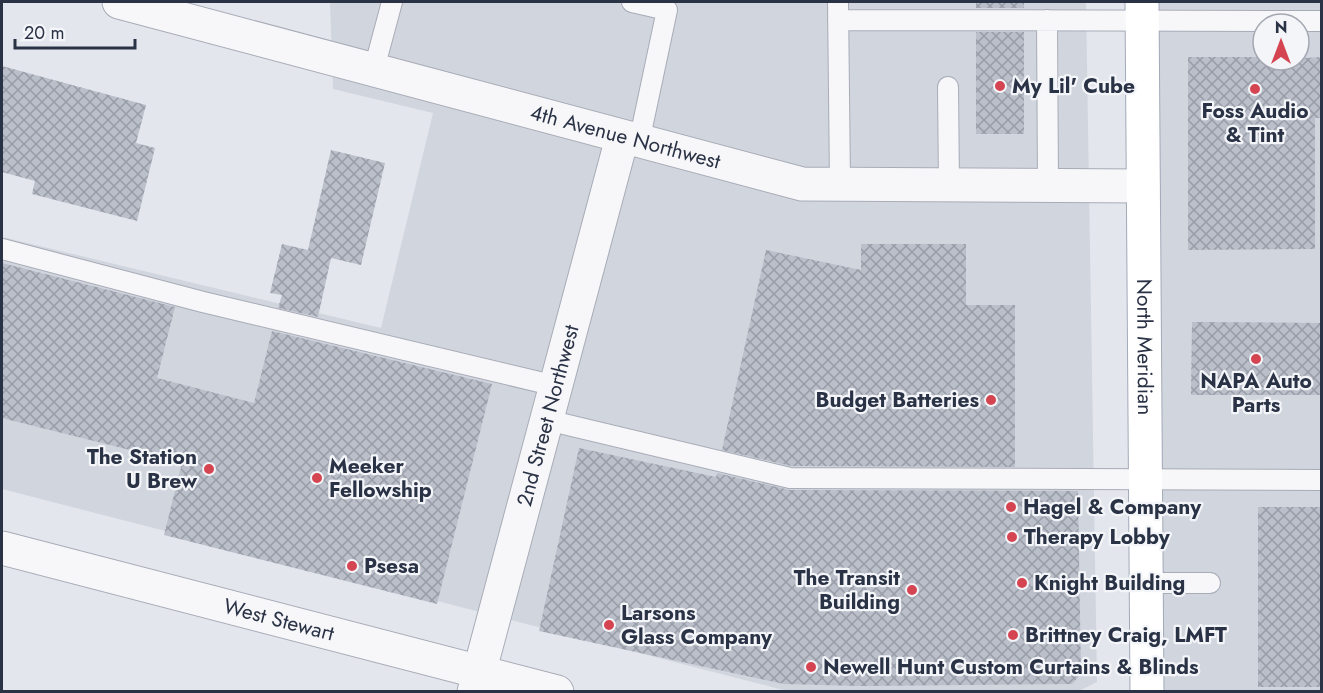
<svg xmlns="http://www.w3.org/2000/svg" width="1323" height="693" font-family="Jost,sans-serif">
	<style>
		.built { fill: #d1d5de; fill-rule: evenodd }
		.building { fill: url(#building-cross-hatch) }
		.lines { fill: none; stroke-linecap: round; stroke-linejoin: round }
		.service-casing { stroke: #a8acb7; stroke-width: 22 }
		.minor-casing { stroke: #a8acb7; stroke-width: 35 }
		.tertiary-casing { stroke: #a8acb7; stroke-width: 35 }
		.primary-casing { stroke: #a2a9b8; stroke-width: 35 }
		.service { stroke: #f7f7fa; stroke-width: 20 }
		.minor { stroke: #f7f7fa; stroke-width: 33 }
		.tertiary { stroke: #f7f7fa; stroke-width: 33 }
		.primary { stroke: #fff; stroke-width: 33 }
		.poi-dot { fill: #d54551; stroke: #f3f5f9; stroke-width: 2 }
		.labels { text-anchor: middle; dominant-baseline: central; stroke-width: 4.5; stroke-linejoin: round; paint-order: stroke }
		.poi-label { font-size: 21px; font-weight: bold; fill: #2a3245; stroke: #f3f5f9; text-anchor: start }
		.street-label { font-size: 21px; fill: #2a3245; stroke: #f3f5f9 }
	</style>
	<defs>
		<pattern id="building-cross-hatch" width="8" height="8" patternUnits="userSpaceOnUse" patternTransform="scale(1.5)"><rect width="8" height="8" fill="#babfca"/><path d="M0 0l8 8M0 8l8-8" fill="none" stroke="#979ca6"/></pattern>
	</defs>
	<rect width="100%" height="100%" fill="#e3e6ec"/>
	<path class="built" d="M 330,2 L 1086,2 L 1097,682 L 1077,692 L 787,691 L 2,489 L 2,237 L 381,328 L 433,113 L 333,89 Z
		M 1142,2 L 1321,2 L 1321,691 L 1147,691 ZM 1263,24 L 1299,24 L 1299,60 L 1263,60 Z"/>
	<path class="building" d="M 976,2 L 1024,2 L 1024,8 L 976,8 Z
		M 976,32 L 1024,32 L 1024,134 L 976,134 Z
		M 1188,57 L 1263,57 L 1263,60 L 1322,57 L 1322,118 L 1315,118 L 1315,249 L 1188,250 Z
		M 2,66 L 146,105 L 136,143 L 155,148 L 137,221 L 32,194 L 35,181 L 2,172 Z
		M 331,150 L 385,163 L 361,265 L 331,258 L 318,317 L 278,308 L 282,295 L 270,293 L 282,244 L 308,250 Z
		M 861,244 L 966,244 L 966,305 L 1015,305 L 1015,467 L 791,466 L 722,450 L 766,250 L 861,270 Z
		M 2,263 L 175,307 L 157,378 L 254,403 L 272,331 L 492,384 L 437,604 L 164,535 L 182,463 L 2,418 Z
		M 1192,322 L 1322,323 L 1322,395 L 1191,395 Z
		M 579,448 L 716,477 L 717,473 L 790,490 L 1078,491 L 1081,674 L 1072,684 L 861,686 L 784,684 L 539,631 Z
		M 1258,507 L 1322,507 L 1322,687 L 1258,687 Z"/>
	<g class="lines">
		<g class="service-casing">
			<path id="service" d="M 632,2 L 667,10 L 639,142
				M 838,2 L 840,184
				M 838,20 L 1322,21
				M 1047,20 L 1048,185
				M 374,69 L 392,2
				M 948,87 L 949,185
				M 2,249 L 203,302 L 556,386
				M 547,420 L 790,478 L 1322,480
				M 1146,583 L 1210,583"/>
		</g>
		<g class="minor-casing">
			<g id="minor">
				<path id="s1" d="M 119,2 L 802,184 L 1143,186"/>
				<path id="s2" d="M 474,692 L 622,138"/>
			</g>
		</g>
		<g class="tertiary-casing">
			<g id="tertiary">
				<path id="s3" d="M 2,548 L 557,692"/>
			</g>
		</g>
		<g class="primary-casing">
			<g id="primary">
				<path id="s4" d="M 1142,2 L 1147,692"/>
			</g>
		</g>
		<use href="#service" class="service"/>
		<use href="#minor" class="minor"/>
		<use href="#tertiary" class="tertiary"/>
		<use href="#primary" class="primary"/>
	</g>
	<g class="poi-dot">
		<circle cx="1000" cy="86" r="6"/>
		<circle cx="1255" cy="89" r="6"/>
		<circle cx="1256" cy="359" r="6"/>
		<circle cx="991" cy="400" r="6"/>
		<circle cx="209" cy="469" r="6"/>
		<circle cx="317" cy="478" r="6"/>
		<circle cx="1011" cy="507" r="6"/>
		<circle cx="1012" cy="537" r="6"/>
		<circle cx="352" cy="566" r="6"/>
		<circle cx="1022" cy="583" r="6"/>
		<circle cx="912" cy="590" r="6"/>
		<circle cx="609" cy="625" r="6"/>
		<circle cx="1013" cy="635" r="6"/>
		<circle cx="811" cy="667" r="6"/>
	</g>
	<g class="labels">
		<g class="poi-label">
			<text x="1012" y="86">My Lil' Cube</text>
			<text x="1255" y="111" text-anchor="middle">Foss Audio<tspan x="1255" dy="24">&amp; Tint</tspan></text>
			<text x="1256" y="381" text-anchor="middle">NAPA Auto<tspan x="1256" dy="24">Parts</tspan></text>
			<text x="979" y="400" text-anchor="end">Budget Batteries</text>
			<text x="197" y="457" text-anchor="end">The Station<tspan x="197" dy="24">U Brew</tspan></text>
			<text x="329" y="466">Meeker<tspan x="329" dy="24">Fellowship</tspan></text>
			<text x="1023" y="507">Hagel &amp; Company</text>
			<text x="1024" y="537">Therapy Lobby</text>
			<text x="364" y="566">Psesa</text>
			<text x="900" y="578" text-anchor="end">The Transit<tspan x="900" dy="24">Building</tspan></text>
			<text x="1034" y="583">Knight Building</text>
			<text x="621" y="613">Larsons<tspan x="621" dy="24">Glass Company</tspan></text>
			<text x="1025" y="635">Brittney Craig, LMFT</text>
			<text x="823" y="667">Newell Hunt Custom Curtains &amp; Blinds</text>
		</g>
		<g class="street-label">
			<text stroke="none"><textPath href="#s1" startOffset="524">4th Avenue Northwest</textPath></text>
			<text stroke="none"><textPath href="#s4" startOffset="345">North Meridian</textPath></text>
			<text stroke="none"><textPath href="#s2" startOffset="286">2nd Street Northwest</textPath></text>
			<text stroke="none"><textPath href="#s3" startOffset="286">West Stewart</textPath></text>
		</g>
	</g>
	<rect width="1323" height="693" fill="none" stroke="#2a3245" stroke-width="6"/>
	<g transform="translate(1281 42)"><circle r="28" fill="#f3f5f9" stroke="#a3a7b1" stroke-width="1.5"/>
	<path d="M0-4.5L10 22L0 15L-10 22Z" fill="#d54551"/>
	<text y="-9" font-size="16" font-weight="bold" text-anchor="middle" fill="#2a3245">N</text>
	</g>
	<path d="M15 39v9h120v-9" fill="none" stroke="#2a3245" stroke-width="3"/>
	<text x="24" y="39" font-size="18" fill="#2a3245" stroke="#f3f5f9" stroke-width="4.5" paint-order="stroke">20 m</text>
</svg>
